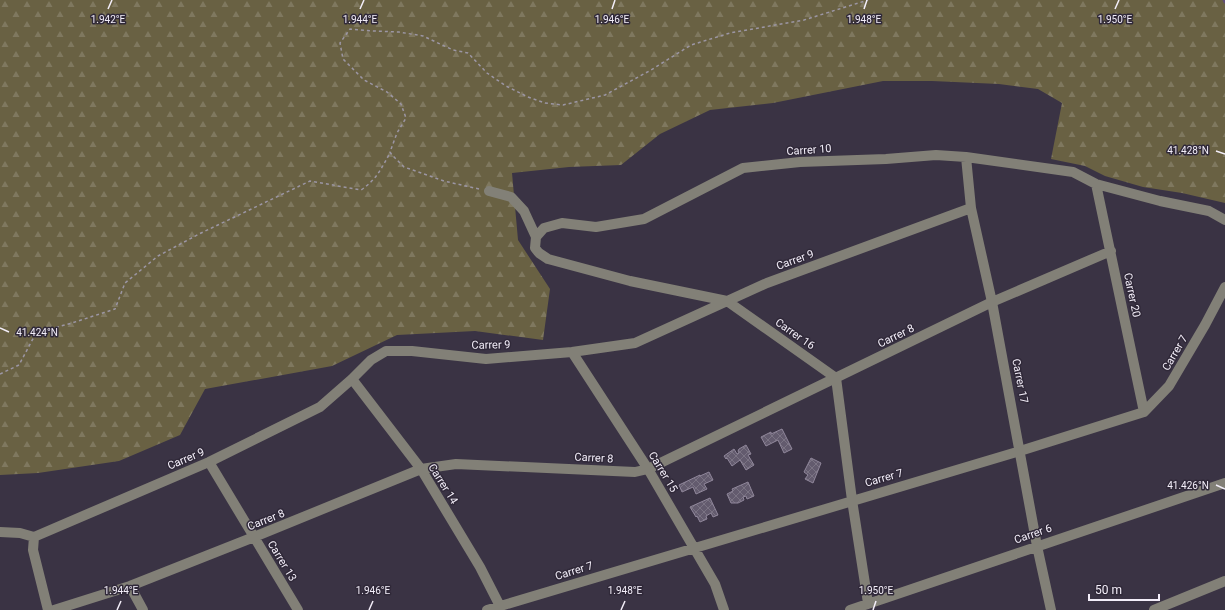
<svg xmlns="http://www.w3.org/2000/svg" width="1225" height="610" font-family="Roboto,sans-serif">
	<style>
		.forest { fill: url(#forest-firs) }
		.lines { fill: none; stroke-linecap: round; stroke-linejoin: round }
		.stream { stroke: #604e75; stroke-width: 3 }
		.building { fill: url(#building-cross-hatch); stroke: #90879b }
		.path { stroke: #9c96a4; stroke-width: 1.5; stroke-dasharray: 3 3; stroke-linecap: butt }
		.minor { stroke: #828077; stroke-width: 10 }
		.ticks { fill: none; stroke: #f3eef9; stroke-width: 1.5 }
		.labels { text-anchor: middle; dominant-baseline: central; stroke-width: 3; stroke-linejoin: round; paint-order: stroke }
		.street-label { font-size: 11px; fill: #f3eef9; stroke: #302939 }
		.ticks-label { font-size: 10px; text-anchor: middle; fill: #f3eef9; stroke: #302939; stroke-width: 3; stroke-linejoin: round; paint-order: stroke }
	</style>
	<defs>
		<pattern id="forest-firs" width="22" height="20" patternUnits="userSpaceOnUse"><rect width="22" height="20" fill="#696143"/><path d="M5 1l3.5 6h-7zM16 11l3.5 6h-7z" fill="#7f785f"/></pattern>
		<pattern id="building-cross-hatch" width="8" height="8" patternUnits="userSpaceOnUse"><rect width="8" height="8" fill="#635b6e"/><path d="M0 0l8 8M0 8l8-8" fill="none" stroke="#7a7383"/></pattern>
	</defs>
	<rect width="100%" height="100%" fill="#3a3344"/>
	<path class="forest" d="M 0,0 L 1225,0 L 1225,203 L 1182,193 L 1143,187 L 1105,176 L 1085,166 L 1051,159 L 1062,103 L 1038,89 L 999,84 L 932,81 L 883,81 L 773,103 L 710,110 L 660,134 L 621,165 L 569,167 L 512,173 L 518,240 L 550,289 L 543,340 L 475,331 L 397,335 L 332,366 L 205,389 L 180,435 L 119,461 L 38,473 L 0,475 Z"/>
	<g class="lines">
		<path class="stream" d="M 1224,0 L 1225,2"/>
	</g>
	<path class="building" d="M 782,429 L 792,449 L 784,453 L 778,440 L 766,446 L 761,437 L 771,432 L 771,434 Z
		M 746,445 L 751,454 L 748,455 L 754,465 L 746,470 L 740,460 L 732,466 L 727,458 L 726,459 L 724,456 L 734,449 L 737,454 L 739,453 L 738,451 L 739,449 Z
		M 811,458 L 821,463 L 813,483 L 805,479 L 808,475 L 804,472 Z
		M 709,472 L 713,480 L 704,484 L 707,489 L 696,494 L 693,487 L 682,492 L 679,485 L 700,475 L 700,476 Z
		M 748,482 L 754,496 L 747,499 L 746,496 L 743,497 L 744,500 L 738,503 L 731,503 L 727,494 L 733,491 L 732,489 Z
		M 710,498 L 718,515 L 713,517 L 711,513 L 706,516 L 707,519 L 700,522 L 697,516 L 696,517 L 690,507 Z"/>
	<g class="lines">
		<path class="path" d="M 479,189 L 444,181 L 404,167 L 392,155 L 390,152 L 397,133 L 406,118 L 401,104 L 387,92 L 364,80 L 343,59 L 340,43 L 350,29 L 374,31 L 399,32 L 423,36 L 453,50 L 468,53 L 487,73 L 506,86 L 528,97 L 545,103 L 563,105 L 605,95 L 651,70 L 691,45 L 730,33 L 804,20 L 868,0
			M 0,374 L 19,365 L 36,333 L 72,323 L 115,309 L 125,283 L 158,256 L 199,234 L 310,181 L 361,190 C 377,179 381,169 390,153"/>
		<path class="minor" d="M 966,157 L 971,208 L 992,302 L 1037,546 L 1051,610
			M 1096,184 L 1144,412
			M 489,191 L 511,197 L 524,211 L 536,237
			M 536,237 L 544,228 L 562,223 L 596,227 L 644,219 L 743,168 L 800,162 L 886,159 L 936,155 L 966,157 L 1073,172 L 1096,184 L 1160,201 L 1209,211 L 1225,220
			M 536,237 L 535,248 L 539,253 L 548,259 L 630,281 L 727,301 L 836,378 L 852,500 L 868,603
			M 572,352 L 648,469 L 715,584 L 724,610
			M 352,379 L 421,469 L 480,567 L 502,610
			M 209,462 L 298,610
			M 0,532 L 20,533 L 34,537
			M 34,537 L 209,462 L 320,407 L 352,379 L 371,360 L 386,351 L 412,351 L 486,359 L 572,352 L 635,343 L 767,283 L 971,208
			M 34,537 L 33,550 L 48,610
			M 130,586 L 143,610
			M 54,610 L 130,586 L 254,537 L 421,469 L 456,464 L 635,472 L 648,469 L 992,302 L 1111,251
			M 487,610 L 1020,451 L 1144,412 L 1169,386 L 1205,325 L 1225,287
			M 850,610 L 1225,483
			M 1154,610 L 1225,581"/>
	</g>
	<path class="ticks" d="M 108,9 L 112,0M 360,9 L 364,0M 612,9 L 615,0M 864,9 L 867,0M 1115,9 L 1119,0M 1216,151 L 1225,154M 0,328 L 9,332M 1216,485 L 1225,489M 117,610 L 121,601M 369,610 L 373,601M 621,610 L 625,601M 873,610 L 876,601"/>
	<g class="labels">
		<g class="street-label">
			<text transform="translate(809 150) rotate(-4)">Carrer 10</text>
			<text transform="translate(795 260) rotate(-20)">Carrer 9</text>
			<text transform="translate(1132 295) rotate(78)">Carrer 20</text>
			<text transform="translate(795 334) rotate(35)">Carrer 16</text>
			<text transform="translate(896 336) rotate(-26)">Carrer 8</text>
			<text transform="translate(491 345) rotate(-1)">Carrer 9</text>
			<text transform="translate(1175 353) rotate(-60)">Carrer 7</text>
			<text transform="translate(1020 381) rotate(79)">Carrer 17</text>
			<text transform="translate(594 458) rotate(3)">Carrer 8</text>
			<text transform="translate(186 459) rotate(-23)">Carrer 9</text>
			<text transform="translate(663 472) rotate(59)">Carrer 15</text>
			<text transform="translate(884 478) rotate(-16)">Carrer 7</text>
			<text transform="translate(443 484) rotate(58)">Carrer 14</text>
			<text transform="translate(266 520) rotate(-22)">Carrer 8</text>
			<text transform="translate(1033 534) rotate(-19)">Carrer 6</text>
			<text transform="translate(282 561) rotate(59)">Carrer 13</text>
			<text transform="translate(574 571) rotate(-17)">Carrer 7</text>
		</g>
	</g>
	<g class="ticks-label">
		<text x="360" y="23">1.944°E</text>
		<text x="108" y="23">1.942°E</text>
		<text x="612" y="23">1.946°E</text>
		<text x="864" y="23">1.948°E</text>
		<text x="1115" y="23">1.950°E</text>
		<text x="1188" y="154">41.428°N</text>
		<text x="37" y="336">41.424°N</text>
		<text x="1188" y="489">41.426°N</text>
		<text x="121" y="594">1.944°E</text>
		<text x="373" y="594">1.946°E</text>
		<text x="625" y="594">1.948°E</text>
		<text x="876" y="594">1.950°E</text>
	</g>
	<path d="M1089 594v6h70v-6" fill="none" stroke="#f3eef9" stroke-width="2"/>
	<text x="1095" y="594" font-size="12" fill="#f3eef9" stroke="#302939" stroke-width="3" paint-order="stroke">50 m</text>
</svg>
